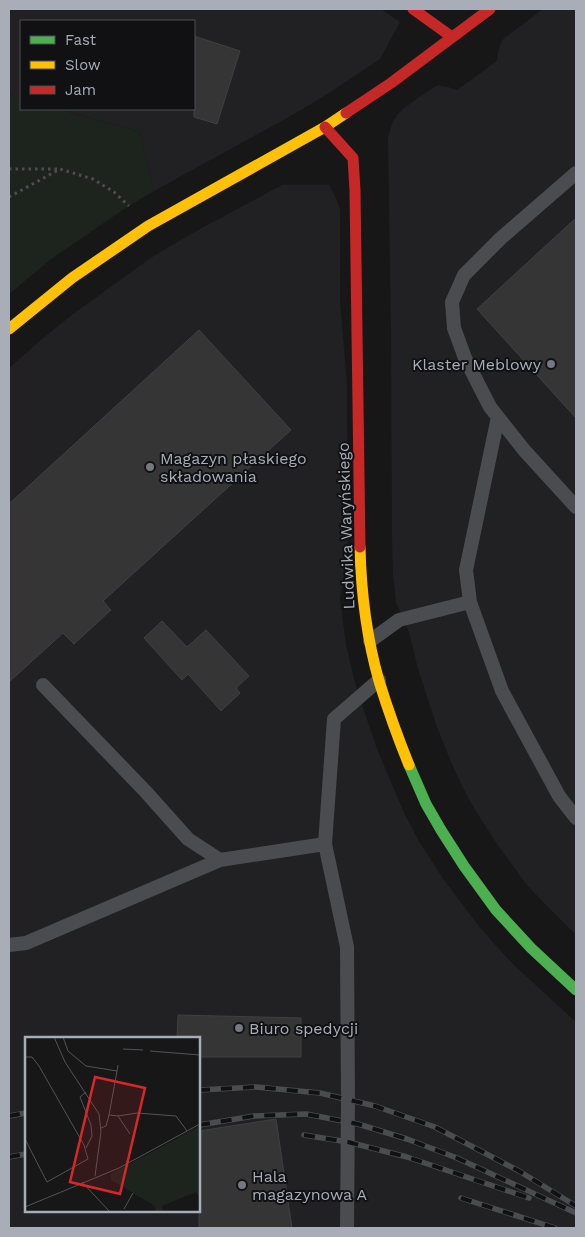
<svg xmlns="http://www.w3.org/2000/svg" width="585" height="1237" font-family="'Work Sans',sans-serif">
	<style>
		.built { fill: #212123; fill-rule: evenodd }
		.green { fill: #1d241e }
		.building { fill: #353536; stroke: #3f4043 }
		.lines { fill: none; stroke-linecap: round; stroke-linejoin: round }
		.path { stroke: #4d4e52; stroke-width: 3; stroke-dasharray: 2.5 4; stroke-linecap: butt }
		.lane { stroke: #4b4c50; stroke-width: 14 }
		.fast { stroke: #4caf50; stroke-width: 11 }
		.slow { stroke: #ffc107; stroke-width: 11 }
		.jam { stroke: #c62828; stroke-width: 11 }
		.rail-casing { stroke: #4b4c4f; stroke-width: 5.5 }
		.rail { stroke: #111113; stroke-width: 4; stroke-dasharray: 11; stroke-linecap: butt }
		.poi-dot { fill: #757880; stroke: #111113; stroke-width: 2 }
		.labels { text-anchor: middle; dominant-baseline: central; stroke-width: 4; stroke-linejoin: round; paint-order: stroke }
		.poi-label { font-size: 16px; fill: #a8adb8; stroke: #111113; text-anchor: start }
		.street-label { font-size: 16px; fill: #a8adb8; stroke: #111113 }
		.inset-road { fill: none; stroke: #515357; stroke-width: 1 }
		.view { fill: #d62828; fill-opacity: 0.15; stroke: #d62828; stroke-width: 2.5 }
		.inset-edge { fill: none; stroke: #a8adb8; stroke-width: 2.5 }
	</style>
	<rect width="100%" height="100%" fill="#171717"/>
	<path class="built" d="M 9,9 L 381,9 L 400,22 L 380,59 L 329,93 L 296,113 L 154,191 L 140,132 L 58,109 L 194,109 L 194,21 L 21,21 L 21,98 L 9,95 Z
		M 543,9 L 576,9 L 576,935 L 546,905 L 527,885 L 497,844 L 475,810 L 462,786 L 449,757 L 437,727 L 418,669 L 409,632 L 396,602 L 393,574 L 392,537 L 391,333 L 388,137 L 393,121 L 398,114 L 404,108 L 428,91 L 438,85 L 448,87 L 457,90 L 497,61 L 498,52 L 502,40 Z
		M 282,185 L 329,185 L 335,196 L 340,209 L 340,301 L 347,384 L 348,538 L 346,563 L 340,599 L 346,645 L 356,687 L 377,749 L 405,815 L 420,843 L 444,880 L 478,925 L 499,949 L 514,965 L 576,1022 L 576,1228 L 9,1228 L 9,368 L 42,339 L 73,314 L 152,257 L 200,229 ZM 26,1038 L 199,1038 L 199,1211 L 26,1211 Z"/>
	<path class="green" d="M 9,95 L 21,98 L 21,109 L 58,109 L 140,132 L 154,191 L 130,205 L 51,259 L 9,294 Z"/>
	<path class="building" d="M 194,36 L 240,51 L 217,124 L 194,117 Z
		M 576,218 L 576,418 L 477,309 Z
		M 199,330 L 291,430 L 103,601 L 111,610 L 74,644 L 63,633 L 9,682 L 9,504 Z
		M 162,621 L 187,647 L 206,630 L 249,676 L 236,688 L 240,693 L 221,711 L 188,674 L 182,680 L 144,638 Z
		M 178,1015 L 301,1018 L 301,1057 L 199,1057 L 199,1038 L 177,1038 Z
		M 276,1119 L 292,1228 L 199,1228 L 199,1131 Z"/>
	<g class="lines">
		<path class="path" d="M 9,169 L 59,169
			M 9,197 L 60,169 L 93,179 L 114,192 L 129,206"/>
		<path class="lane" d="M 576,173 L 501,238 L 464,275 L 452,302 L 454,328 L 465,358 L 490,407 L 524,450 L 576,507
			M 498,417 L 466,570 L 470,602 L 502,691 L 559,796 L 576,818
			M 370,641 L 399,620 L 470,602
			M 43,685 L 146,792 L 188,839 L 220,860 L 325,844 L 334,719 L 379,680
			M 325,844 L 347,947 L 348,1100 L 347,1228
			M 9,945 L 26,943 L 220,860"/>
		<path class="fast" d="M 409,765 L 426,804 L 441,830 L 464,866 L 496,910 L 531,948 L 576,990"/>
		<path class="slow" d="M 9,329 L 72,278 L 148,226 L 325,127 L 346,113
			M 360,547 C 361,591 367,639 379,681 C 388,710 398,738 409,765"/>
		<path class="jam" d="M 413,9 L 452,37
			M 346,113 L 391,83 L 490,9
			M 325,127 L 353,158 L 355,190 L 360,547"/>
		<g class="rail-casing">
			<path id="rail" d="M 199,1090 L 256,1087 L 320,1093 L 375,1106 L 435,1127 L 519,1171 L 576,1206
				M 9,1116 L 26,1113
				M 199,1125 L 254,1116 L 306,1114 L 358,1124 L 407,1139 L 457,1158 L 576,1213
				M 304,1135 L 348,1142 L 407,1157 L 529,1198
				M 9,1157 L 26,1154
				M 461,1198 L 555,1228"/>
		</g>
		<use href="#rail" class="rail"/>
	</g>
	<g class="poi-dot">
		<circle cx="551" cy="364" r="5"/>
		<circle cx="150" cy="467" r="5"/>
		<circle cx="239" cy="1028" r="5"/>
		<circle cx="242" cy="1185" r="5"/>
	</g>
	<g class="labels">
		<g class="poi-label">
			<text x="541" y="364" text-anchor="end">Klaster Meblowy</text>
			<text x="160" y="458">Magazyn płaskiego<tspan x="160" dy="18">składowania</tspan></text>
			<text x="249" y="1028">Biuro spedycji</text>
			<text x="252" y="1176">Hala<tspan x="252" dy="18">magazynowa A</tspan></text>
		</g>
		<g class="street-label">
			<text transform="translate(346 526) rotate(-92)">Ludwika Waryńskiego</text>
		</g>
	</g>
	<g transform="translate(25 1037)">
		<rect width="175" height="175" fill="#171717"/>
		<path d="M 175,89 L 175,161 L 171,155 L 137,169 L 138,174 L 131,175 L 130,169 L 86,143 L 86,137 Z" fill="#1d241e"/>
		<path class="inset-road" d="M 29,0 L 40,25 L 74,77 L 76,95 L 70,139M 38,0 L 43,14 L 61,29 L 92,34 L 93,28M 98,12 L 118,13M 125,14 L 175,18M 0,20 L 7,20 L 14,29 L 59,108 L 63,122 L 22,145 L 0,102M 84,78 L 92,34M 93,79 L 112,76 L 151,79 L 162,94M 76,91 L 81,89 L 84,78 L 93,79 L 105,97M 61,111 L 67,99 L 66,88 L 55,60 L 61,55M 57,145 L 85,175M 0,170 L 94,131 L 175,87M 99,172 L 108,156"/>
		<path class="view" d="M 70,40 L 120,51 L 95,157 L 45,145 Z"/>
		<rect width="175" height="175" class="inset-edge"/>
	</g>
	<rect width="585" height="1237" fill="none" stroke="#a8adb8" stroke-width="20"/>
	<rect x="20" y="20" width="175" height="90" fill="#111113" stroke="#4d4f55"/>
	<rect x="30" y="36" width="25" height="8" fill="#4caf50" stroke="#4d4f55"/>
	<text x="65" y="45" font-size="15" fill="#a8adb8">Fast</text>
	<rect x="30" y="61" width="25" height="8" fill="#ffc107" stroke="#4d4f55"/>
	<text x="65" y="70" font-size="15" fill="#a8adb8">Slow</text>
	<rect x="30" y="86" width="25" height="8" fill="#c62828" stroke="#4d4f55"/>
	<text x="65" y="95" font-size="15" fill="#a8adb8">Jam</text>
</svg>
